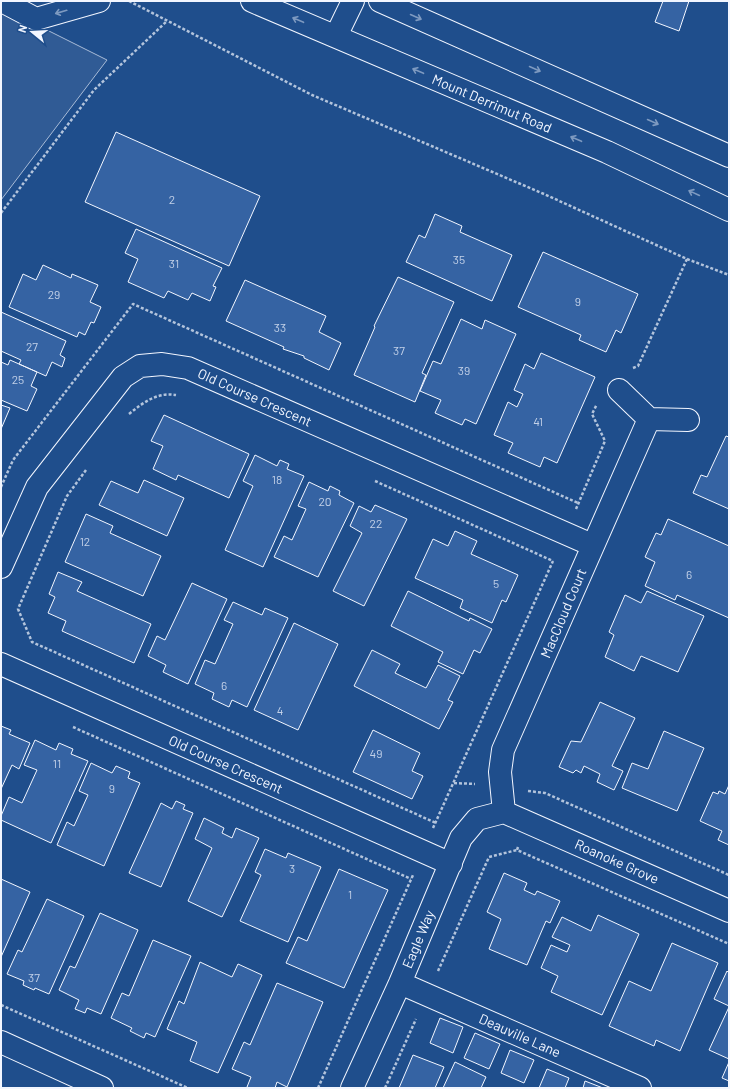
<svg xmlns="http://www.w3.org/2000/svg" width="730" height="1089" font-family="Barlow,sans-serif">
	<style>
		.built { fill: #305b95; stroke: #a8bbd7 }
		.building { fill: #3563a3; stroke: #f2f6ff }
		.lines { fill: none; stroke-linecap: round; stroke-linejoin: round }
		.minor-casing { stroke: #f2f6ff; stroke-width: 24 }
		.major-casing { stroke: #f2f6ff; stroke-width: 24 }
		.path { stroke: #b3c4dc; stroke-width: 2.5; stroke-dasharray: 3 2; stroke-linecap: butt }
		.minor { stroke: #1f4e8c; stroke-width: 22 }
		.major { stroke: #1f4e8c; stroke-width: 22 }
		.oneway { stroke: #7e9ac0 }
		.labels { text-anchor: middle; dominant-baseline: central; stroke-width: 3; stroke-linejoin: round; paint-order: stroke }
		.number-label { font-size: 12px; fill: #c3d1e8 }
		.street-label { font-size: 14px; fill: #f2f6ff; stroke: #1f4e8c }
	</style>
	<rect width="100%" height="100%" fill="#1f4e8c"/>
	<path class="built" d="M 1,7 L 107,60 L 1,200 Z"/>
	<path class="building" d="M 663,1 L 689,1 L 679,31 L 655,22 Z
		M 116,132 L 260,196 L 229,266 L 85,202 Z
		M 435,214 L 462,226 L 460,232 L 512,255 L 492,301 L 406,262 L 419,235 L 425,238 Z
		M 136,229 L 222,268 L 213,286 L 216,287 L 210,301 L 192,293 L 188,300 L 168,291 L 164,298 L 128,282 L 138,259 L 125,253 Z
		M 543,252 L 638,294 L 621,333 L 616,330 L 606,352 L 579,340 L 581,335 L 518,307 Z
		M 43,265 L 71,278 L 72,274 L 98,285 L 90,302 L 101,307 L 94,323 L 91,322 L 85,335 L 79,332 L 77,337 L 9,307 L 23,274 L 36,280 Z
		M 398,277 L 454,302 L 422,373 L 426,375 L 415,402 L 354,375 L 375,327 L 374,326 Z
		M 245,280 L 326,316 L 319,332 L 341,343 L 329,370 L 304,358 L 304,356 L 283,349 L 284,347 L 226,321 Z
		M 1,312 L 66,341 L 60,355 L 65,358 L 62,367 L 52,362 L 46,376 L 19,364 L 21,360 L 1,351 Z
		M 461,319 L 482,329 L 485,320 L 516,334 L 476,424 L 465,419 L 462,425 L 435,413 L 441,400 L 420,391 L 433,361 L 441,364 Z
		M 541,353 L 595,377 L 557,463 L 544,457 L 540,467 L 508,453 L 513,443 L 494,435 L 508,402 L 517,407 L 523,394 L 514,390 L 525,364 L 534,369 Z
		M 10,360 L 37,372 L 31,386 L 37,389 L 27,411 L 1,400 L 1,362 L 8,365 Z
		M 1,405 L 10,408 L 1,429 Z
		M 164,415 L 249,454 L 229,498 L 178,475 L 176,480 L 153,469 L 163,446 L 151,441 Z
		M 726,436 L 729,437 L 729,509 L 693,493 L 701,475 L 707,477 Z
		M 255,455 L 277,466 L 280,460 L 289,464 L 287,469 L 304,476 L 263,567 L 225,550 L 253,486 L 243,481 Z
		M 144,480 L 184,498 L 167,536 L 99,505 L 111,481 L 138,493 Z
		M 309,482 L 328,491 L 330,486 L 340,491 L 339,495 L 354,503 L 318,577 L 274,557 L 284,536 L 292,540 L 306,509 L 298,506 Z
		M 375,505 L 407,519 L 364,606 L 333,591 L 362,533 L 350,526 L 359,506 L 371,512 Z
		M 86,514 L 113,526 L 110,533 L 161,556 L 143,596 L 65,562 Z
		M 668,519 L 729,546 L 729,618 L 677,595 L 675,600 L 645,586 L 655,562 L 645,557 L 656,533 L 661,535 Z
		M 455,531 L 477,541 L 471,554 L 518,575 L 506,602 L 502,600 L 492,623 L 460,608 L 463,600 L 415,578 L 433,539 L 448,546 Z
		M 58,572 L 82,582 L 77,591 L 151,624 L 134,663 L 62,631 L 66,621 L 48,613 L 55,597 L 49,594 Z
		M 192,583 L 227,599 L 188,684 L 163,672 L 166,665 L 148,656 L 157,636 L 165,640 Z
		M 408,591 L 469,621 L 470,618 L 492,629 L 480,653 L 474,650 L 463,674 L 438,662 L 443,652 L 391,626 Z
		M 647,591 L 704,616 L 678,672 L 641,656 L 634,671 L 605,657 L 614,635 L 609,632 L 625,595 L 641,603 Z
		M 233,602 L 262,615 L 265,608 L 288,618 L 247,707 L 232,700 L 229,707 L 212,699 L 214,693 L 195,684 L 205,660 L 215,664 L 233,624 L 224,620 Z
		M 294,623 L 338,644 L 298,730 L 254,710 Z
		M 372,650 L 400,664 L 395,673 L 426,688 L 438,665 L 460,676 L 448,700 L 453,702 L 439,729 L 354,686 Z
		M 600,702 L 635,718 L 612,766 L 623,771 L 614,790 L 597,782 L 600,774 L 584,766 L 581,773 L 576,770 L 573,773 L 559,767 L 571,741 L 581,742 Z
		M 1,726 L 11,730 L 9,734 L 30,743 L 19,769 L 12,765 L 1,789 Z
		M 373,730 L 420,753 L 412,771 L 423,776 L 412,799 L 353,772 Z
		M 664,731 L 704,748 L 677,811 L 622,788 L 632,763 L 648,769 Z
		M 35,740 L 56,750 L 59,743 L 73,749 L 71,754 L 88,761 L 51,843 L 1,820 L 1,816 L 9,797 L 22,803 L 37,770 L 24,765 Z
		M 91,763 L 112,773 L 116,766 L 130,772 L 128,778 L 140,783 L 104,866 L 57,845 L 67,822 L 74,826 L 88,795 L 79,791 Z
		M 729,785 L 729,845 L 718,840 L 722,831 L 700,821 L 713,792 L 718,794 L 719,791 L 725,794 Z
		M 176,801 L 185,805 L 183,809 L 193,813 L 161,887 L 129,873 L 161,803 L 172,809 Z
		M 204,818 L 224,828 L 222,833 L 232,838 L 236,828 L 259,838 L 222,917 L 188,901 L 212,848 L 195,839 Z
		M 265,849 L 286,858 L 288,853 L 321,867 L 288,942 L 240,921 L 261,875 L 255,872 Z
		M 339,869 L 388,890 L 344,988 L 286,963 L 298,937 L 307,941 Z
		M 504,873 L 527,883 L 524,890 L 535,895 L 537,891 L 560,901 L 550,923 L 546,921 L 527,965 L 489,949 L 501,919 L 487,912 Z
		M 1,879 L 30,892 L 1,957 Z
		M 47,899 L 84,916 L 49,994 L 35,988 L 34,990 L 23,985 L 24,981 L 7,974 L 18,950 L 22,952 Z
		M 100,913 L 138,930 L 101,1014 L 87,1008 L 85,1013 L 75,1009 L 79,1000 L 59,990 L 70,966 L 75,968 Z
		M 598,915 L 639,934 L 602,1015 L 551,992 L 558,976 L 541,968 L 551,945 L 567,952 L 570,945 L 552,937 L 562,917 L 591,931 Z
		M 153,940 L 191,956 L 155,1037 L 146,1033 L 144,1038 L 130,1031 L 132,1028 L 111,1018 L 122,993 L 129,996 Z
		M 672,943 L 718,963 L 680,1051 L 656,1040 L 654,1046 L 609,1026 L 629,981 L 651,991 Z
		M 200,962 L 232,977 L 238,964 L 262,975 L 218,1073 L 190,1061 L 197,1042 L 167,1029 L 179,1001 L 184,1004 Z
		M 727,971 L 729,973 L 729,1006 L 714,999 Z
		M 277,983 L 323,1002 L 287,1087 L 277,1082 L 275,1088 L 250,1088 L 247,1087 L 251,1077 L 232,1069 L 244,1042 L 250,1045 Z
		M 729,1007 L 729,1059 L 709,1050 Z
		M 440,1018 L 463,1027 L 453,1053 L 430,1043 Z
		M 475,1033 L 500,1044 L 489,1069 L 464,1058 Z
		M 510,1050 L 534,1060 L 524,1083 L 501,1073 Z
		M 413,1055 L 444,1067 L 435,1088 L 399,1088 Z
		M 455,1062 L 486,1077 L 481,1088 L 443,1088 Z
		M 729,1062 L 729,1081 L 722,1078 Z
		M 547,1069 L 569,1078 L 565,1088 L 539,1088 Z
		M 585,1081 L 603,1088 L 583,1088 Z"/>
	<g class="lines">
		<g class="minor-casing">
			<path id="minor" d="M 2,1 L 36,19 L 99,1
				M 619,390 L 649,419 L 688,420
				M 1,567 L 37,487 L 123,377 L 140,366 L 162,364 L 188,368 L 592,545
				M 1,664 L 451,864
				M 504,812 L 500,772 L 503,750 L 649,419
				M 504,812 L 729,911
				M 400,983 L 640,1088
				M 1,1042 L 102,1088
				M 352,1088 L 400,983 L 461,838 L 477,819 L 504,812"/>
		</g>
		<g class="major-casing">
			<path id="major" d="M 252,1 L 607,152 L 729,210
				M 380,1 L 729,156
				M 336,36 L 353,1"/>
		</g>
		<path class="path" d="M 129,1 L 312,95 L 544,194 L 687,259 L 729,275
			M 1,213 L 94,90 L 167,21
			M 633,368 L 638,366 L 687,259
			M 129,414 C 144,402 157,392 176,395
			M 86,470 L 67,496 L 18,609 L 32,642 L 436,823
			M 375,481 L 553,561
			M 1,487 L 13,460 L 133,304 L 578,503
			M 576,509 L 605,441 L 592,414 L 597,404
			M 73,727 L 411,879
			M 454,783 L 475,784
			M 528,791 L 545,793 L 729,875
			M 433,828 L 553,561
			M 518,847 L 517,850 L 729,944
			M 438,971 L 489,857 L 517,850
			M 1,1005 L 188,1088
			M 318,1088 L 413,875
			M 385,1088 L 416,1019"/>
		<use href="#minor" class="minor"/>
		<use href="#major" class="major"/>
	</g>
	<defs><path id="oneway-shaft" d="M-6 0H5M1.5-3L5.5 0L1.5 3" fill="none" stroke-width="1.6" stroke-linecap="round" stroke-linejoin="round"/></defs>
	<g class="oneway">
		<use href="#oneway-shaft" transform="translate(61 12) rotate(164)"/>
		<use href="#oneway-shaft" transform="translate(416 17) rotate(24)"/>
		<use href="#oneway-shaft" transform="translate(298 20) rotate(-157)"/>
		<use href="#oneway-shaft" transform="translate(535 69) rotate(24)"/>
		<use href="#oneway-shaft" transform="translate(418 71) rotate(-157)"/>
		<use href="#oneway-shaft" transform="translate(653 122) rotate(24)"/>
		<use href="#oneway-shaft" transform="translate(576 139) rotate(-157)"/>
		<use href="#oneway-shaft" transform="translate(694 193) rotate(-155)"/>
	</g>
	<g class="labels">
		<g class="number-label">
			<text x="172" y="199">2</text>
			<text x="459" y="259">35</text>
			<text x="174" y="263">31</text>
			<text x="54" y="294">29</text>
			<text x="578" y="301">9</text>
			<text x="280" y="327">33</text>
			<text x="32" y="346">27</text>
			<text x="399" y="350">37</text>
			<text x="464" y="370">39</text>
			<text x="18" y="379">25</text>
			<text x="538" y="421">41</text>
			<text x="277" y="479">18</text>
			<text x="325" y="501">20</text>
			<text x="376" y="523">22</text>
			<text x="85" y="541">12</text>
			<text x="689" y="574">6</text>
			<text x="496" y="583">5</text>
			<text x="224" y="685">6</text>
			<text x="280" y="710">4</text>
			<text x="376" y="753">49</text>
			<text x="57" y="763">11</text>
			<text x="112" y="788">9</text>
			<text x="292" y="868">3</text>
			<text x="350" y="894">1</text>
			<text x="34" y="977">37</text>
		</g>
		<g class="street-label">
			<text transform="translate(492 103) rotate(23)">Mount Derrimut Road</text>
			<text transform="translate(255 397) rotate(24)">Old Course Crescent</text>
			<text transform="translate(563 613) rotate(-67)">MacCloud Court</text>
			<text transform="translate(226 764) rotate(24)">Old Course Crescent</text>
			<text transform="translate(617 861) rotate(24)">Roanoke Grove</text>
			<text transform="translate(418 939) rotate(-67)">Eagle Way</text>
			<text transform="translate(520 1035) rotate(24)">Deauville Lane</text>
		</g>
	</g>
	<rect width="730" height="1089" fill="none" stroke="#f2f6ff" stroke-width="4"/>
	<g transform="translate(32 32) rotate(288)" stroke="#1f4e8c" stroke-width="3" paint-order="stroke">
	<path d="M0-3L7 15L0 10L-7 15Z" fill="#f2f6ff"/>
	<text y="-6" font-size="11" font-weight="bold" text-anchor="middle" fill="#f2f6ff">N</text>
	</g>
</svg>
